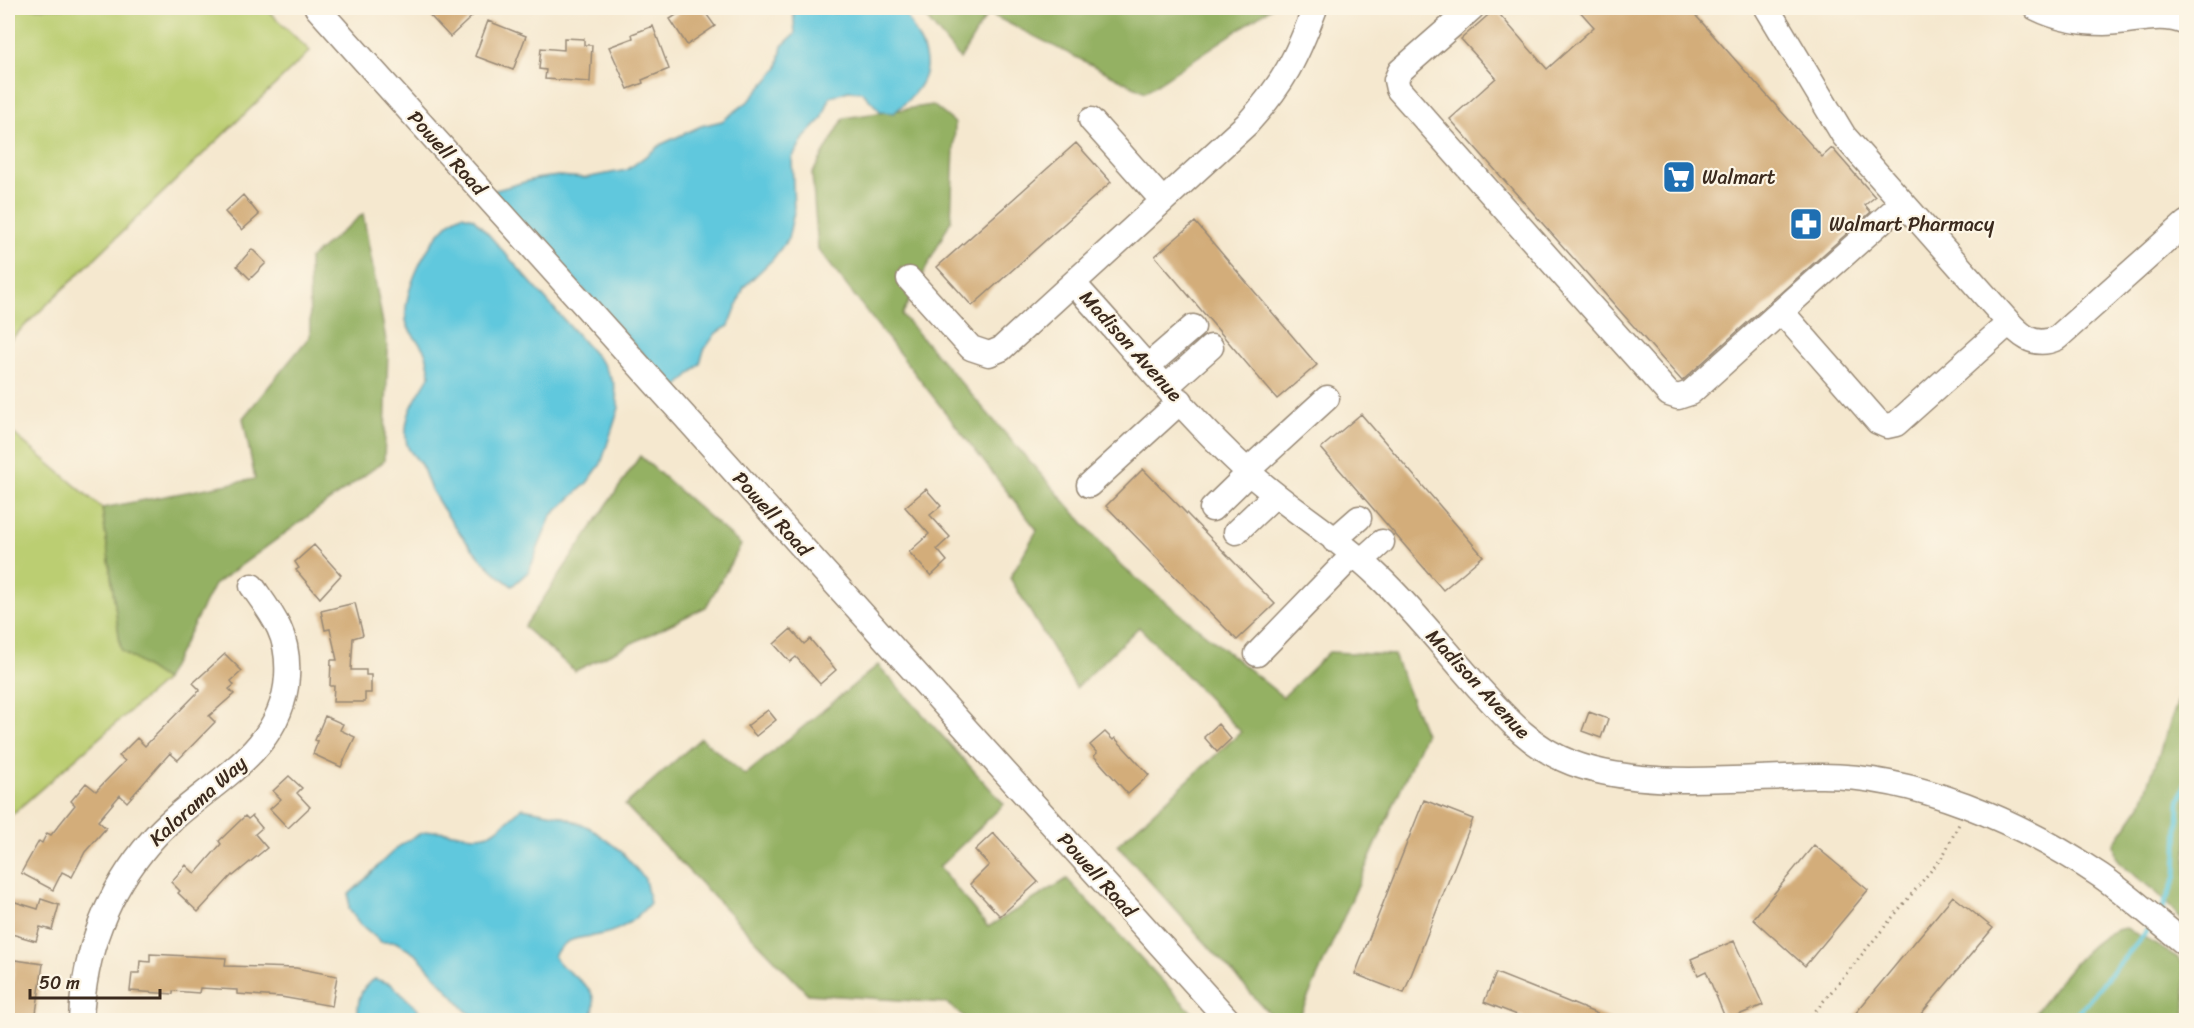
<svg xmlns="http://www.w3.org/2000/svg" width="2194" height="1028" font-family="Sriracha,sans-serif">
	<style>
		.green { fill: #bbce72; stroke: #7b7c48; stroke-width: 1.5 }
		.forest { fill: #94b164; stroke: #686e41; stroke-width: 1.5 }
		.water { fill: #60c8dd; stroke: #4e797e; stroke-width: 1.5 }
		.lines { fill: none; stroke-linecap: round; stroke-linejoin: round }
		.stream { stroke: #60c8dd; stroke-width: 5 }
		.building { fill: #d3ad7a }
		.minor-casing { stroke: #988976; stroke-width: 27 }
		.path { stroke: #988976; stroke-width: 3; stroke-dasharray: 1.5 4.5; stroke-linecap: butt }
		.minor { stroke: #fff; stroke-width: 24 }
		.labels { text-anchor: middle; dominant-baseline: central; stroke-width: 4.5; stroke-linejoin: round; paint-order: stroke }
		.street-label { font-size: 20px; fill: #3b2a1e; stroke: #fcf5e5 }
		.poi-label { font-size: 20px; fill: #3b2a1e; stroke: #fcf5e5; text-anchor: start }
	</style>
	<rect width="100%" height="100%" fill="#fcf5e5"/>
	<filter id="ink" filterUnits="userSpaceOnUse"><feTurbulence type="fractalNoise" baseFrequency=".0167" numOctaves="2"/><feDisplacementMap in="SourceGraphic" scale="12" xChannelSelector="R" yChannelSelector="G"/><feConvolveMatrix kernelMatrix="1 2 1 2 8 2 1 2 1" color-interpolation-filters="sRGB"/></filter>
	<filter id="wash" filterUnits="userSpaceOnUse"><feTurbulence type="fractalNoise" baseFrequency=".008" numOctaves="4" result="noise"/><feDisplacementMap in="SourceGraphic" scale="24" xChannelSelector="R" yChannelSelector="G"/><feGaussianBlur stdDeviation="1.35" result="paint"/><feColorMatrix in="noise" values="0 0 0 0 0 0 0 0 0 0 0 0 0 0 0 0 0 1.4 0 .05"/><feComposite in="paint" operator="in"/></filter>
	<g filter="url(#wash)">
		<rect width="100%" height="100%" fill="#f5e8cf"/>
		<path class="green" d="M 10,8 L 265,8 L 310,51 L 8,342 L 8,14 Z
			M 8,429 L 102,508 L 121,650 L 165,680 L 8,818 Z"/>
		<path class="forest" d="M 918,8 L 1271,8 L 1145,92 L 988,13 L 960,59 Z
			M 933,105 L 955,123 L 951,220 L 902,315 L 1120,565 L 1283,697 L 1329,652 L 1394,655 L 1425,734 L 1298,1020 L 1275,1020 L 1117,845 L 1241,732 L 1139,627 L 1076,688 L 1010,578 L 1037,530 L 818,249 L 812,174 L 844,118 Z
			M 363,214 L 388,351 L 384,461 L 214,585 L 165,680 L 121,650 L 102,508 L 255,479 L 243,418 L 310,336 L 309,259 Z
			M 640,456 L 741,545 L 706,607 L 575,671 L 524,627 Z
			M 878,665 L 1004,804 L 939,867 L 988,927 L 1067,879 L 1199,1020 L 968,1020 L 946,1003 L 808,994 L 625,805 L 701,738 L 745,775 Z
			M 2186,678 L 2186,924 L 2158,894 L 2122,865 L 2116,856 L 2114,844 L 2141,805 Z
			M 2126,928 L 2177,957 L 2184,965 L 2186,1020 L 2029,1020 C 2051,994 2091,931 2126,928 Z"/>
		<path class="water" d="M 793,8 L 829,8 L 834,13 L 846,8 L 902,8 C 929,57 942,72 894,113 L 881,112 L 862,92 L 848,91 L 830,97 L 822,119 L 804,138 L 792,158 L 794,212 L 788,239 L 773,259 L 744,287 L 729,326 L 716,333 L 704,350 L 700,364 L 675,389 L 493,191 L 535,179 L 558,176 L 585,178 L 627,170 L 662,144 L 701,126 L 722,121 L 750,100 L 778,68 L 782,46 L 795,34 Z
			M 462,215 L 473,218 L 489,235 L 603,364 L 614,384 L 619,408 L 601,464 L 587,483 L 551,516 L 529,571 L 512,586 C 480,563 452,525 432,491 C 427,483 426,473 421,465 C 415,455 406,451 406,438 C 404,412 418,396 430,375 C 429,367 428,359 425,352 C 420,341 407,332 406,320 C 402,290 433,226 462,215 Z
			M 522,808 L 559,815 L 590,828 L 621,851 L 645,879 L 650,903 C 637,918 623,930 603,934 C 582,939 566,935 554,956 C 568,981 606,982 590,1020 L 480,1020 L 466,1011 L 418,956 L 396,942 L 381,942 L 359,923 L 349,909 L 349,894 C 373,875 391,846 420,834 C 444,824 471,844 493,832 C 503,826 513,815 522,808 Z
			M 375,979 L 391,984 L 429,1020 L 366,1020 L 358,1013 C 358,997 361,987 375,979 Z"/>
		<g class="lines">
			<path class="stream" d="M 2160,915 L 2176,876 L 2179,802 L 2186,783
				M 2072,1020 L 2152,925"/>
		</g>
		<g id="blocks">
			<path class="building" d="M 423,8 L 481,8 L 450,37 Z
				M 687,8 L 702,8 L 715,26 L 687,45 L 670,19 Z
				M 1577,8 L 1689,8 L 1822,157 L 1832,148 L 1875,197 L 1865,205 L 1871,212 L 1682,381 L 1450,119 L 1496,78 L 1461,39 L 1495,9 L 1547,69 L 1594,27 Z
				M 488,21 L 526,36 L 513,70 L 475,56 Z
				M 653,26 L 669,69 L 642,80 L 643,83 L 628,89 L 609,47 L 633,38 L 632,34 Z
				M 564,38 L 584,39 L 584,45 L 592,45 L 590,82 L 545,79 L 546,70 L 539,69 L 541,48 L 564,50 Z
				M 1076,143 L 1111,182 L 972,306 L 937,267 Z
				M 243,195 L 259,215 L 242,230 L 225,212 Z
				M 1195,222 L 1317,365 L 1277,399 L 1155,256 Z
				M 252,249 L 266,263 L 250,279 L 237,266 Z
				M 1361,414 L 1483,556 L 1443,590 L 1321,448 Z
				M 1143,469 L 1275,604 L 1237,640 L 1106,506 Z
				M 926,489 L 941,506 L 930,515 L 950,537 L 937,549 L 947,561 L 931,576 L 909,552 L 929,534 L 905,507 Z
				M 314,545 L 341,575 L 320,598 L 296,570 L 299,568 L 295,562 Z
				M 355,603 L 363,635 L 353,638 L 351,670 L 366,670 L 366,675 L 371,675 L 371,693 L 365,693 L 365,702 L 333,702 L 334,686 L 330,686 L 331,660 L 337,660 L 330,629 L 325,630 L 321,611 Z
				M 791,629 L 804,644 L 810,639 L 836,670 L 820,684 L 796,657 L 790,662 L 774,644 Z
				M 225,654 L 242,671 L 231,681 L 234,685 L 229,689 L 234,694 L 209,716 L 215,722 L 178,760 L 170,753 L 127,802 L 120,795 L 98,821 L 106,828 L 85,852 L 72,877 L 62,872 L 53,890 L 21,873 L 39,841 L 42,843 L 47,833 L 51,835 L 75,805 L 71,801 L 86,783 L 96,791 L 125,761 L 119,756 L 137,738 L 145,746 L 200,690 L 193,683 Z
				M 768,710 L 776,720 L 756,736 L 747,726 Z
				M 1589,712 L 1608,719 L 1601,738 L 1582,731 Z
				M 325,716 L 343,724 L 340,730 L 355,737 L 341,767 L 313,754 L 318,741 L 315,740 Z
				M 1218,724 L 1231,739 L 1217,752 L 1204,737 Z
				M 1105,732 L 1113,740 L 1115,738 L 1149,775 L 1128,794 L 1094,756 L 1097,753 L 1090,745 Z
				M 289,776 L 302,788 L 297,793 L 310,807 L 288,828 L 270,809 L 281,799 L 273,791 Z
				M 1424,800 L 1473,819 L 1404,993 L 1355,974 Z
				M 245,816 L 248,819 L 252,816 L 262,828 L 255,834 L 267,848 L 233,876 L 232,875 L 198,912 L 178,893 L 180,891 L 171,882 L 186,865 L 195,874 L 221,844 L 219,841 Z
				M 993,833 L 1038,882 L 1000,916 L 970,884 L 989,865 L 975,850 Z
				M 1814,845 L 1868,890 L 1805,966 L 1753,919 Z
				M 1953,896 L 1993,928 L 1916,1020 L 1850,1020 Z
				M 41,899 L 59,905 L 52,930 L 40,927 L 36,941 L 8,933 L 8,916 L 12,901 L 38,909 Z
				M 1734,941 L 1763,1005 L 1726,1020 L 1706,971 L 1698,975 L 1691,959 Z
				M 150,954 L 226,958 L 225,966 L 296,968 L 337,976 L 332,1006 L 281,997 L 237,994 L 237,990 L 200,988 L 199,993 L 173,991 L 173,994 L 130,991 L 132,973 L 139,973 L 140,961 L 150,962 Z
				M 15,960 L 43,964 L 35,1020 L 8,1020 Z
				M 1496,973 L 1566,1001 L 1612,1020 L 1530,1020 L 1484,1002 Z"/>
		</g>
	</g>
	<g filter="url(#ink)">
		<use href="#blocks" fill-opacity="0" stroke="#988976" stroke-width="1.5"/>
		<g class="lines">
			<g class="minor-casing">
				<path id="minor" d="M 317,8 L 1228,1020
					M 1472,8 L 1400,71 L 1396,80 L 1398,89 L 1669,394 L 1678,397 L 1690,393 L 1902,203
					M 1767,8 L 1844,136 L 2004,317 C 2019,334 2033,349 2057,338 L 2186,223
					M 2036,8 C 2056,18 2080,23 2104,23 C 2130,23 2162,11 2186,23
					M 1091,120 L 1163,201
					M 909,279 L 971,348 L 989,354 L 1001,349 L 1247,124 C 1284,83 1296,59 1315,8
					M 1074,284 C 1131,346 1184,412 1245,469 C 1287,508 1337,536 1378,576 C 1414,610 1445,650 1478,687 C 1506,718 1532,748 1572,763 C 1642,790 1742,777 1816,776 C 1914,774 2021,822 2101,876 C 2131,897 2158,922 2186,944
					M 1781,311 L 1878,422 L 1887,426 L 1896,424 L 2009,323
					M 1149,365 L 1193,327
					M 1167,386 L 1211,347
					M 1247,471 L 1327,398
					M 1089,485 L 1181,401
					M 1212,509 L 1249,473
					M 1236,532 L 1275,495
					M 1334,540 L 1359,518
					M 1361,561 L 1382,542
					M 1257,654 L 1353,555
					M 81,1020 C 84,953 107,892 151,841 C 197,787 282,758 287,677 C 288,661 286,643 279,628 C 272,613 261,599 252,586"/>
			</g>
			<path class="path" d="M 1435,1020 L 1436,1019
				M 1808,1020 L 1943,856 L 1959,824"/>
			<use href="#minor" class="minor"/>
		</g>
	</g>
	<defs>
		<g id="supermarket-square" transform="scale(1.725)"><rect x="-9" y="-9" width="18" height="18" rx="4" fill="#1f6fb2" stroke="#fcf5e5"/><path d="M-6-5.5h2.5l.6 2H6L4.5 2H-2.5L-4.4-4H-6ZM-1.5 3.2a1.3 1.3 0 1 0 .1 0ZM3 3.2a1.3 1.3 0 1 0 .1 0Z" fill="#fff"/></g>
		<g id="pharmacy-square" transform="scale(1.725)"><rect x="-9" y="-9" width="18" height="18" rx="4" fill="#1f6fb2" stroke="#fcf5e5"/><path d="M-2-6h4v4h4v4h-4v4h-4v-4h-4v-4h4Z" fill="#fff"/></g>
	</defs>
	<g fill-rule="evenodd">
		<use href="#supermarket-square" x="1679" y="177"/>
		<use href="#pharmacy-square" x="1806" y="224"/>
	</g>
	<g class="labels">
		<g class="street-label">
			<text transform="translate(447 153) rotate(48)">Powell Road</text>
			<text transform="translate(1131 346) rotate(48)">Madison Avenue</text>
			<text transform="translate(772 514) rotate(48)">Powell Road</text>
			<text transform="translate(1478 684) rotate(47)">Madison Avenue</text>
			<text transform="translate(198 801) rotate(-42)">Kalorama Way</text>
			<text transform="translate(1097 875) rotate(48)">Powell Road</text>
		</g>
		<g class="poi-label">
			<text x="1702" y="177">Walmart</text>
			<text x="1829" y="224">Walmart Pharmacy</text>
		</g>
	</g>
	<rect width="2194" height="1028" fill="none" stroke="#fcf5e5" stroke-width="30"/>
	<path d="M30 989v9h130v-9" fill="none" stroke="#3b2a1e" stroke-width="3"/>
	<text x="39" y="989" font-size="18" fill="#3b2a1e" stroke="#fcf5e5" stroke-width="4.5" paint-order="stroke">50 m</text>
</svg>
